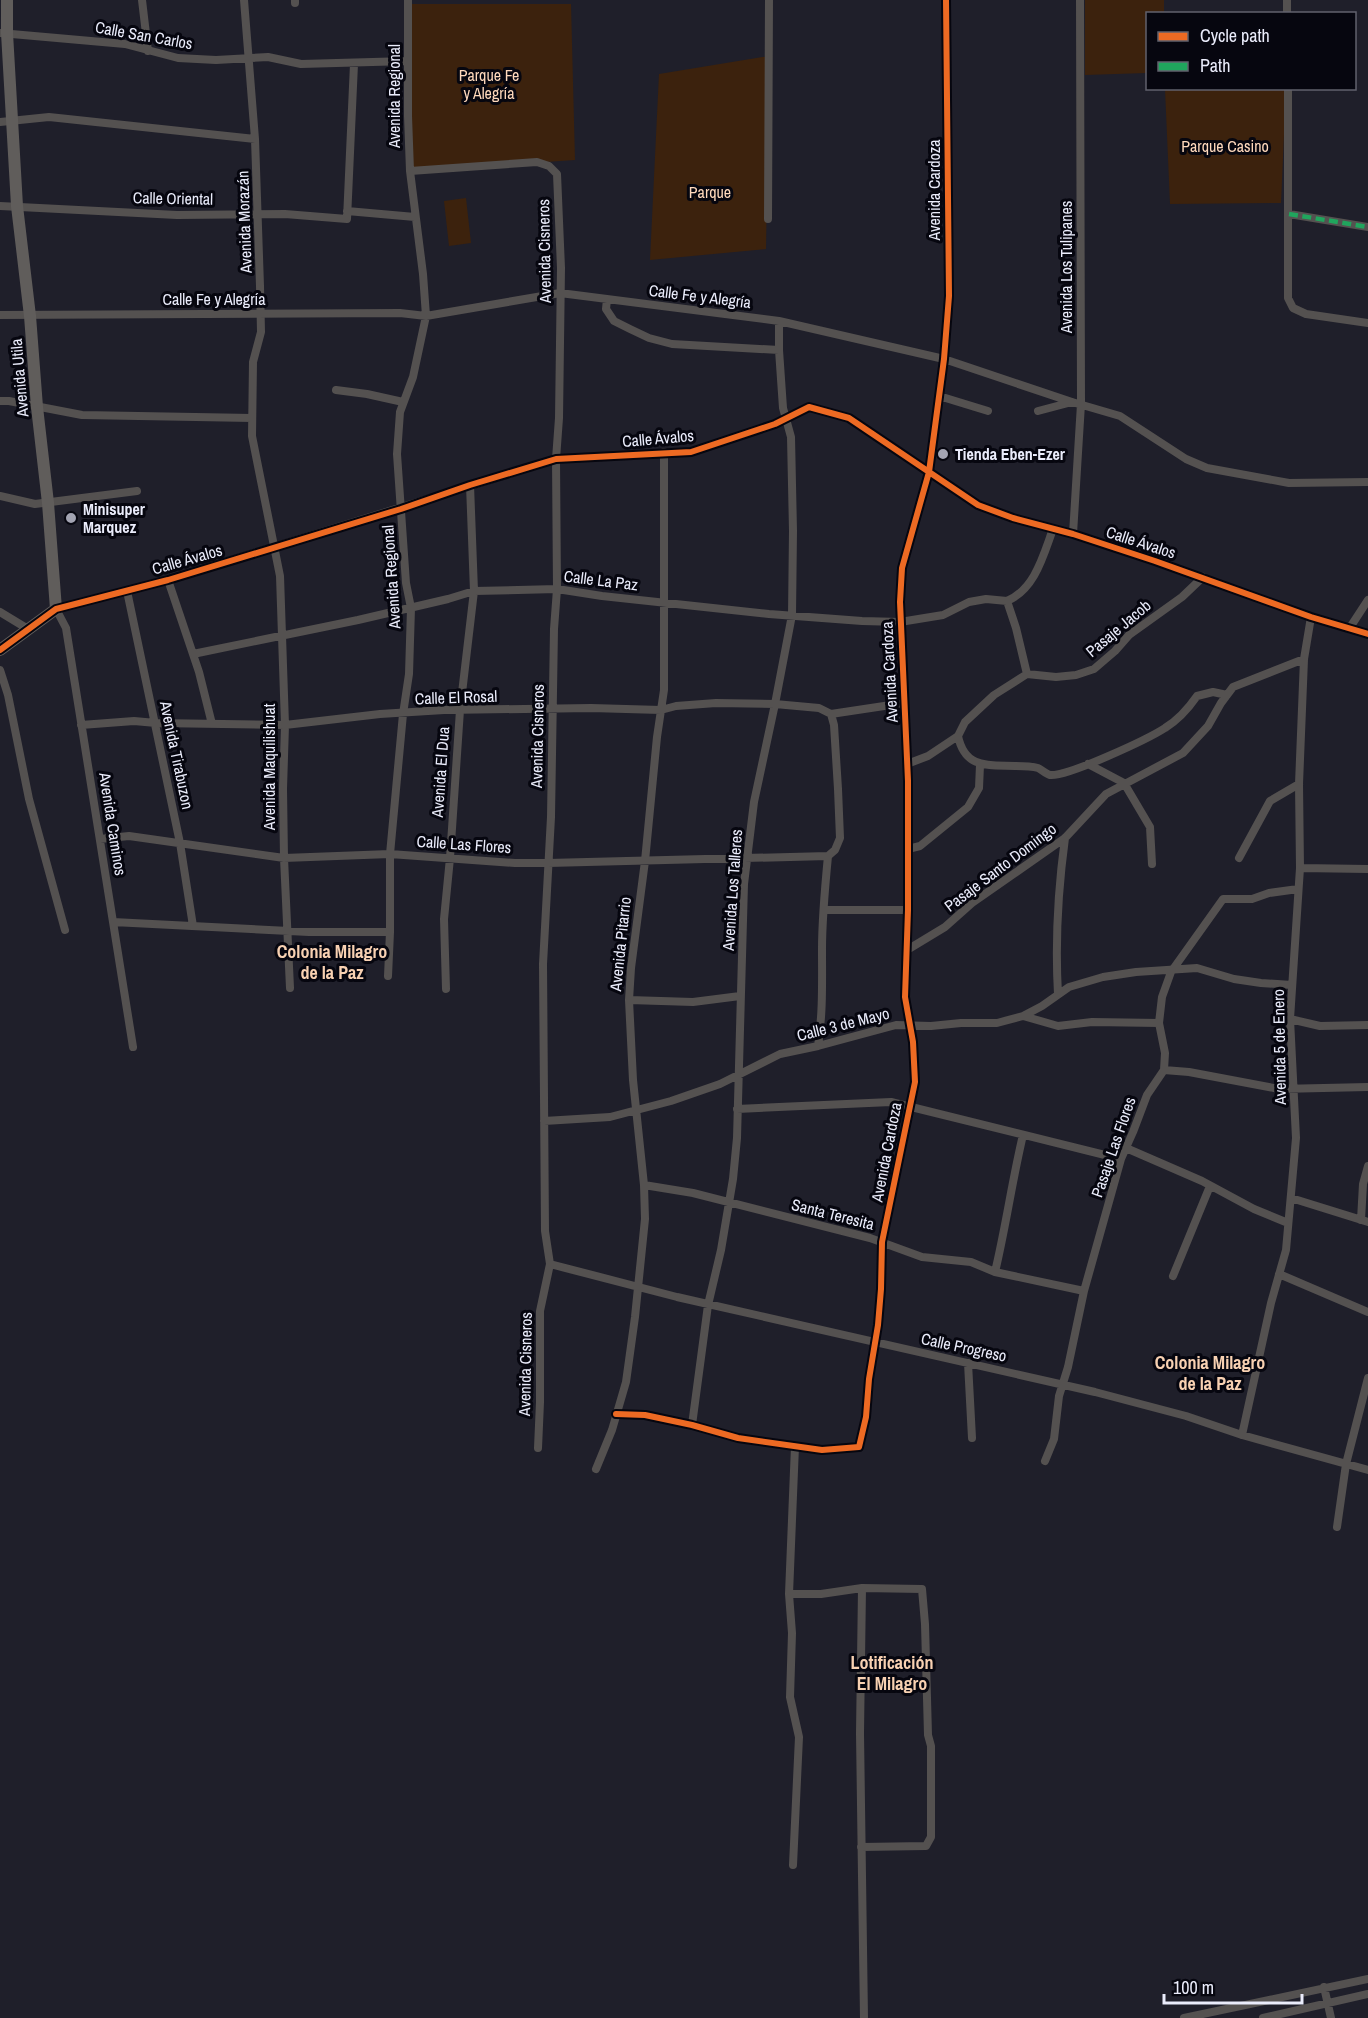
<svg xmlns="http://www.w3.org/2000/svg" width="1368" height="2018" font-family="'Archivo Narrow',sans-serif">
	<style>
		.green { fill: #3c220d }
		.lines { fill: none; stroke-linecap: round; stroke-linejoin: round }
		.street { stroke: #545150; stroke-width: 8 }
		.secondary { stroke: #605d5b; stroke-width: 12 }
		.quiet { stroke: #20a55d; stroke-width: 4.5; stroke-dasharray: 9 4.5; stroke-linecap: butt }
		.cycleway-casing { stroke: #06060f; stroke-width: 10 }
		.cycleway { stroke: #ed6a23; stroke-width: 6 }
		.poi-dot { fill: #a3a4b2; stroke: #06060f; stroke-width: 2 }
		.labels { text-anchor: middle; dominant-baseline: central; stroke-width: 6; stroke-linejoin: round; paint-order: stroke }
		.street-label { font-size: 16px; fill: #eaecfb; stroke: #06060f }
		.park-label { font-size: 16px; fill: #ffd9bc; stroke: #06060f }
		.poi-label { font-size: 16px; font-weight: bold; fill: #eaecfb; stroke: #06060f; text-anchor: start }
		.neighbourhood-label { font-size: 18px; font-weight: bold; fill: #f8d1b2; stroke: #06060f }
	</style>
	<rect width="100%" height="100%" fill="#1f1f2a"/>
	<path class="green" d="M 1085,0 L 1164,0 L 1164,13 L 1148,14 L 1147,73 L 1085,75 Z
		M 408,4 L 571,4 L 575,160 L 410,171 Z
		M 769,56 L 766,249 L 650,260 L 659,74 Z
		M 1165,89 L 1286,89 L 1281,203 L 1170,204 Z
		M 466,198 L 471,243 L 449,246 L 444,201 Z"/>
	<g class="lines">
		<path class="street" d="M 142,0 L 148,51
			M 244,0 L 255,139 L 260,286 L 261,332 L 253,362 L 252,436 L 280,576 L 285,725 L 283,789 L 284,858 L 290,988
			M 295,0 L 295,3
			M 1287,0 L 1287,14
			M 0,33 L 125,44 L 178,58 L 216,60 L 268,57 L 301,64 L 408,61
			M 1288,88 L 1288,298 L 1293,308 L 1306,314 L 1368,323
			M 0,122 L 49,117 L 255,139
			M 410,171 L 537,162 L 549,166 L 557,174 L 561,268 L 559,418 L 556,459 L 557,589 L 554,629 L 551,817 L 543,964 L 545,1231 L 550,1264 L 540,1311 L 540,1402 L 538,1448
			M 0,206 L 177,215 L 285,214 L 347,219 L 354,64
			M 347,211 L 415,217
			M 1289,214 L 1368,227
			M 768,219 L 769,0
			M 607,299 L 606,309 L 614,321 L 630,329 L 649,338 L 672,344 L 779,350
			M 0,315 L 400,313 L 426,316 L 560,293 L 779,321 L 944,359 L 1072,402 L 1120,416 L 1186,459 L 1207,468 L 1289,483 L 1368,482
			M 336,390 L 367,394 L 403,402
			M 939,396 L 988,411
			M 0,401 L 9,401 L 82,415 L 252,418
			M 1038,411 L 1072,402
			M 0,496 L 35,504 L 137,491
			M 1073,534 L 1081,404 L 1080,0
			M 168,580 L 199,672 L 212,724
			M 127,591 L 180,843 L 193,926
			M 1007,601 C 1035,589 1043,556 1053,529
			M 0,612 L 28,629
			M 1349,629 L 1368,600
			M 193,654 L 358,620 L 448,599 L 474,591 L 557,589 L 602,596 L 769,614 L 862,621 L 900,622 L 943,615 L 969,602 L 986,599 L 1007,601 L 1016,628 L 1027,674
			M 0,670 L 8,695 L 29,799 L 65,930
			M 831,714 L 904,703
			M 81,725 L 134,721 L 156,723 L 285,725 L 380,714 L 444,710 L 591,708 L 661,710 L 676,706 L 716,703 L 775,704 L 819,708 L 831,714
			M 958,736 C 965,769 988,765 1015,766 C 1022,766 1031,766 1038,768 C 1042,770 1046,774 1050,775 C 1067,777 1148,739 1165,728 C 1178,720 1188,709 1197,696 L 1213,692 L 1227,695
			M 958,736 L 965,722 L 994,695 L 1027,674 L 1056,677 L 1076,675 L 1094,669 L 1115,651 L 1129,635 L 1182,597 L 1203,577
			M 907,764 L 928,756 L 958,736
			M 1088,764 L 1124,783 L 1150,827 L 1152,864
			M 100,839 L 129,836 L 284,858 L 390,854 L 515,863 L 548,863 L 828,856
			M 908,849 L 920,846 L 968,807 L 979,788 L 980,765
			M 1239,858 L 1270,801 L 1299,784
			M 1300,868 L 1368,869
			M 824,910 L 908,910
			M 113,922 L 309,932 L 390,932
			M 907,950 L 945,927 L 972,903 L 1065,838 L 1106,794 L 1183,753 L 1208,726 L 1221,703 L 1233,687 L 1304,659
			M 388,976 L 390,932 L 390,854 L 403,714 L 409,674 L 411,608 L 406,583 L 397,454 L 400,412 L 413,377 L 426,316 L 423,274 L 410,171 L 408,116 L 408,0
			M 446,989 L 444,919 L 450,858 L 460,710 L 474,591 L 470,485
			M 1058,994 C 1055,942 1058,890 1065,838
			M 629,1000 L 693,1002 L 740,996
			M 1023,1016 L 1042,1006 L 1069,987 L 1103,977 L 1136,972 L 1197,968 L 1234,979 L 1261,983 L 1292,985
			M 1290,1019 L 1320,1026 L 1368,1025
			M 818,1046 C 823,1012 822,983 822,949 C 822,918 825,887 828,856 L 835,850 L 840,838 L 838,789 L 834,725 L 831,714
			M 133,1047 L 66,628 L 56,609 L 168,580 L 556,459 L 691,452 L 775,424 L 809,407 L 849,418 L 978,505 L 1013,518 L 1073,534 L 1155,561 L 1311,617 L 1368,634
			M 1164,1070 L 1189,1072 L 1279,1089 L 1368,1087
			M 737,1109 L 891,1102 L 1121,1159
			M 544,1121 L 610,1117 L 671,1101 L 720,1084 L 780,1054 L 818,1046 L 896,1025 L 931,1026 L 961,1023 L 997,1023 L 1023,1016 L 1058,1026 L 1092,1022 L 1159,1023
			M 1126,1148 L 1202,1181 L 1254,1209 L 1288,1223
			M 644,1185 L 693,1193 L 870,1238 L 922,1257 L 971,1262 L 995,1272 L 1084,1291
			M 1291,1198 L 1368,1222
			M 1361,1220 L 1363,1184 L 1368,1166
			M 550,1264 L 677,1297 L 1095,1392 L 1186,1416 L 1242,1435 L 1368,1470
			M 995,1272 C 1006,1226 1012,1181 1023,1135
			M 1279,1274 L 1368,1312
			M 1173,1276 L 1210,1186
			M 968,1363 L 972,1438
			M 616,1414 L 645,1415 L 692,1425 L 738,1438 L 822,1450 L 859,1447 L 866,1417 L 869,1379 L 878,1325 L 881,1289 L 882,1242 L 915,1082 L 913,1042 L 905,997 L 908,910 L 908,781 L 900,602 L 902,568 L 929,472 L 944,359 L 949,296 L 946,0
			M 692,1425 L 708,1305 L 721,1250 L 733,1179 L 737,1138 L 744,884 L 754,802 L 775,704 L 792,615 L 793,531 L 791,437 L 783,408 L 779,350 L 779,321
			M 1242,1435 L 1271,1303 L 1286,1250 L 1296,1138 L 1290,1019 L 1300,868 L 1299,784 L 1304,659 L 1311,617
			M 1045,1461 L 1054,1439 L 1059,1396 L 1068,1367 L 1084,1291 L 1121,1159 L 1133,1132 L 1147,1095 L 1164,1070 L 1165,1053 L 1159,1023 L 1162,997 L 1171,972 L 1223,899 L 1252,899 L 1269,893 L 1298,889
			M 596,1469 L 612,1430 L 626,1382 L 635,1317 L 645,1219 L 644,1185 L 633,1080 L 629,1000 L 631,968 L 645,861 L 657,737 L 664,690 L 664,452
			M 1337,1527 L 1346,1464 L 1368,1378
			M 862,1588 L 860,1733 L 864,2018
			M 789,1594 L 821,1594 L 862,1588 L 922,1589 L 925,1624 L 928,1735 L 931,1746 L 931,1837 L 926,1846 L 861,1847
			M 793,1865 L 799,1737 L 790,1697 L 792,1633 L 789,1594 L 795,1446
			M 1324,1987 L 1331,2018
			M 1184,2018 L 1368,1979
			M 1263,2018 L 1368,1994"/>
		<path class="secondary" d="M 0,650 L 56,609 L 48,503 L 37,407 L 30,316 L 17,206 L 7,33 L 7,0"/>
		<path class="quiet" d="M 1289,214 L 1368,227"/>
		<g class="cycleway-casing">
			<path id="cycleway" d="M 0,650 L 56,609 L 168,580 L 401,509 L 470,485 L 556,459 L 691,452 L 775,424 L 809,407 L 849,418 L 978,505 L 1013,518 L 1073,534 L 1155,561 L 1311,617 L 1368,634
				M 616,1414 L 645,1415 L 692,1425 L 738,1438 L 822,1450 L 859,1447 L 866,1417 L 869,1379 L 878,1325 L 881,1289 L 882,1242 L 915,1082 L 913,1042 L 905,997 L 908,910 L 908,781 L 900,602 L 902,568 L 929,472 L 944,359 L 949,296 L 946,0"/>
		</g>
		<use href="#cycleway" class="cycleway"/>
	</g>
	<g class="poi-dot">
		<circle cx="943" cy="454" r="6"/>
		<circle cx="71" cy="518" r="6"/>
	</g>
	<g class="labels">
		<g class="street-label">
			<text transform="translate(144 35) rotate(10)">Calle San Carlos</text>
			<text transform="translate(394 96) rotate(-90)">Avenida Regional</text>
			<text transform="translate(934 190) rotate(-90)">Avenida Cardoza</text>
			<text transform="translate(173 198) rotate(1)">Calle Oriental</text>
			<text transform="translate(244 222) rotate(-92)">Avenida Morazán</text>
			<text transform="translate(544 251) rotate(-91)">Avenida Cisneros</text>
			<text transform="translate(1066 267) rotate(-90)">Avenida Los Tulipanes</text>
			<text transform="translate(700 296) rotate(7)">Calle Fe y Alegría</text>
			<text x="214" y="299">Calle Fe y Alegría</text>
			<text transform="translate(19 378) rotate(-95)">Avenida Utila</text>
			<text transform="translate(658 438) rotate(-5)">Calle Ávalos</text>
			<text transform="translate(1141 542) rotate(18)">Calle Ávalos</text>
			<text transform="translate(187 559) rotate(-16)">Calle Ávalos</text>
			<text transform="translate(391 577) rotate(-94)">Avenida Regional</text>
			<text transform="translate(601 580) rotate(7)">Calle La Paz</text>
			<text transform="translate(1118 628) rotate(-40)">Pasaje Jacob</text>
			<text transform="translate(889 672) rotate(-93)">Avenida Cardoza</text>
			<text transform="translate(456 697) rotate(-2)">Calle El Rosal</text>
			<text transform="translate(537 736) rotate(-89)">Avenida Cisneros</text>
			<text transform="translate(177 755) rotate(78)">Avenida Tirabuzon</text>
			<text transform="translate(269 767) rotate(-90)">Avenida Maquilishuat</text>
			<text transform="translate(440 772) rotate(-86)">Avenida El Dua</text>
			<text transform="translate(113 824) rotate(81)">Avenida Caminos</text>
			<text transform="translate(464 844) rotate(4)">Calle Las Flores</text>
			<text transform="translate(1000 867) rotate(-37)">Pasaje Santo Domingo</text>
			<text transform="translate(732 890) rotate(-86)">Avenida Los Talleres</text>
			<text transform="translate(620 944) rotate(-84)">Avenida Pitarrio</text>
			<text transform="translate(843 1024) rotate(-14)">Calle 3 de Mayo</text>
			<text transform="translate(1279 1047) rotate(-91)">Avenida 5 de Enero</text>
			<text transform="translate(1113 1147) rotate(-71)">Pasaje Las Flores</text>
			<text transform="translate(886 1152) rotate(-79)">Avenida Cardoza</text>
			<text transform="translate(833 1214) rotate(14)">Santa Teresita</text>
			<text transform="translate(964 1347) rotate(12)">Calle Progreso</text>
			<text transform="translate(525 1364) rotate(-89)">Avenida Cisneros</text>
		</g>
		<g class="park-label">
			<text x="489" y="75">Parque Fe<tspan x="489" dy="18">y Alegría</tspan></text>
			<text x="1225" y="146">Parque Casino</text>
			<text x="710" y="192">Parque</text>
		</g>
		<g class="poi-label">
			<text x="955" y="454">Tienda Eben-Ezer</text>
			<text x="83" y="509">Minisuper<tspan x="83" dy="18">Marquez</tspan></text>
		</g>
		<g class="neighbourhood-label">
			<text x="332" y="951">Colonia Milagro<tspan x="332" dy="21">de la Paz</tspan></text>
			<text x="1210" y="1362">Colonia Milagro<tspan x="1210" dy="21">de la Paz</tspan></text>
			<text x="892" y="1662">Lotificación<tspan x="892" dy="21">El Milagro</tspan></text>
		</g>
	</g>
	<rect x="1146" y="12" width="210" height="78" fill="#06060f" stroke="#61626d" stroke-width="1.5"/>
	<rect x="1158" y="32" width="30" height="9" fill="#ed6a23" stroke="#61626d" stroke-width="1.5"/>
	<text x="1200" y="42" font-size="18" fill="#eaecfb">Cycle path</text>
	<rect x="1158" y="62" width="30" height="9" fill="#20a55d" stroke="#61626d" stroke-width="1.5"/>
	<text x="1200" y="72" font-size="18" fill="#eaecfb">Path</text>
	<path d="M1164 1994v9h138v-9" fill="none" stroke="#eaecfb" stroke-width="3"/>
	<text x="1173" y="1994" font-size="18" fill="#eaecfb" stroke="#06060f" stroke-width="4.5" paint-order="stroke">100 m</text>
</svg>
